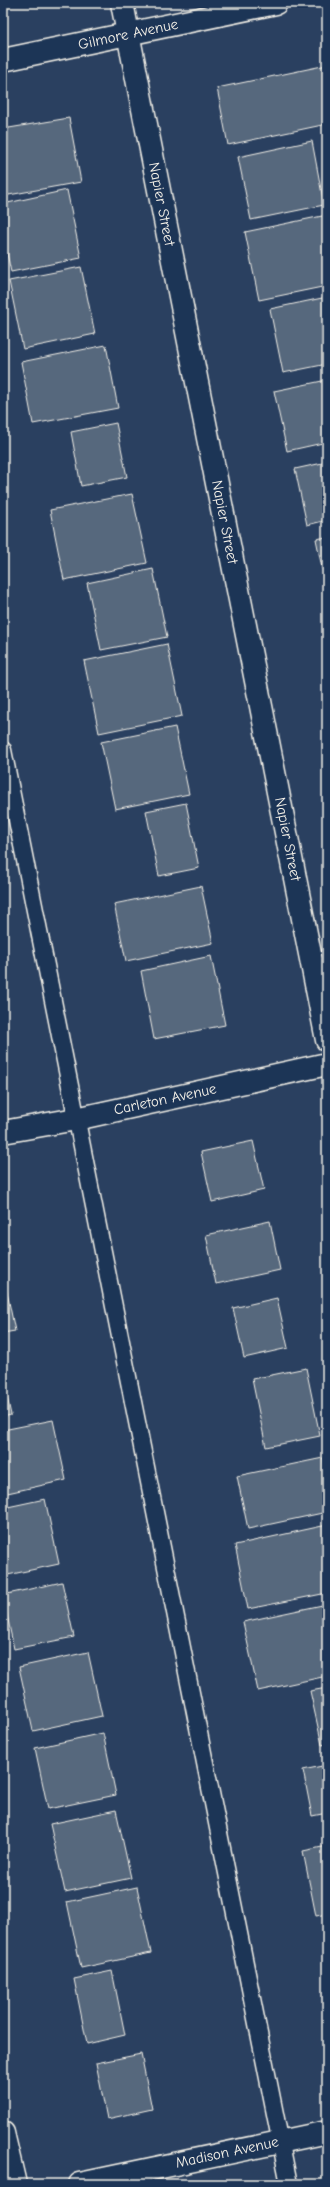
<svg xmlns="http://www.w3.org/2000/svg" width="330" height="2187" font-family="'Comic Neue',sans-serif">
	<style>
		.building { fill: #56677d; stroke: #f4f1e8 }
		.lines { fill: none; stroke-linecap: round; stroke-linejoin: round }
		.service-casing { stroke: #f4f1e8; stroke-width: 19 }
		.minor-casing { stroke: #f4f1e8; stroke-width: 25 }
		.tertiary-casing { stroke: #f4f1e8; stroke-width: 25 }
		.service { stroke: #1d3557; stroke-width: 16 }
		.minor { stroke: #1d3557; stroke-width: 22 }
		.tertiary { stroke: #1d3557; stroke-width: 22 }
		.labels { text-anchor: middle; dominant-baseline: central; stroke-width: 3.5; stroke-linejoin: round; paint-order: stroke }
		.street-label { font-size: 15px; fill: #f4f1e8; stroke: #1d3557 }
	</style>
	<rect width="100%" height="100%" fill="#2a4060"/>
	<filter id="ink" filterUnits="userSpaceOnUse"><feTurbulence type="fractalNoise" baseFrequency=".025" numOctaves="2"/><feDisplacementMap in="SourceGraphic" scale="8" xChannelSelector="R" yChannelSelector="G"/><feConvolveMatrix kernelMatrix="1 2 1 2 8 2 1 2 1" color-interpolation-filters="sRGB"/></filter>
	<g filter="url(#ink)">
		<path class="building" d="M 327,65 L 327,124 L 228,145 L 217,88 Z
			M 69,118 L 81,182 L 3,196 L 3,129 Z
			M 312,141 L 324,205 L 251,220 L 238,157 Z
			M 67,190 L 81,258 L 11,272 L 3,235 L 3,204 Z
			M 327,215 L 327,286 L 259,300 L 245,232 Z
			M 81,267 L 95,334 L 23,349 L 9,281 Z
			M 327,297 L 327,364 L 283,373 L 270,309 Z
			M 106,345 L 118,408 L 33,424 L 21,362 Z
			M 327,380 L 327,442 L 287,451 L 274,391 Z
			M 116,423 L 127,477 L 81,486 L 71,432 Z
			M 327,462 L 327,520 L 307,525 L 295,469 Z
			M 132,494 L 147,563 L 64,580 L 50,510 Z
			M 327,537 L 327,592 L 316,539 Z
			M 153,569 L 167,637 L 101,650 L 87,583 Z
			M 167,644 L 182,716 L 99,733 L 84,661 Z
			M 175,727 L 189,794 L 115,809 L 101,742 Z
			M 186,803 L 199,868 L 159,876 L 146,811 Z
			M 201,886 L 213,943 L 126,961 L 114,904 Z
			M 211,956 L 225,1025 L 154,1039 L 141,971 Z
			M 253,1141 L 264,1190 L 212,1202 L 201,1152 Z
			M 270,1221 L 280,1270 L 216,1284 L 206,1235 Z
			M 3,1273 L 15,1331 L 3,1333 Z
			M 277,1298 L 288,1348 L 244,1358 L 233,1308 Z
			M 306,1368 L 320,1436 L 266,1447 L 252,1379 Z
			M 3,1378 L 11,1415 L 3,1417 Z
			M 53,1420 L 66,1480 L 3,1494 L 3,1430 Z
			M 323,1458 L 327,1479 L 327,1512 L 248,1529 L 237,1476 Z
			M 45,1499 L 59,1564 L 3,1576 L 3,1508 Z
			M 327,1525 L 327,1593 L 248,1609 L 235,1545 Z
			M 62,1582 L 74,1637 L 14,1649 L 3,1595 Z
			M 327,1604 L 327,1676 L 258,1691 L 243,1622 Z
			M 88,1652 L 102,1716 L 33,1731 L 19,1667 Z
			M 327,1688 L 327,1744 L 322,1745 L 310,1691 Z
			M 103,1733 L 116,1795 L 48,1809 L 35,1748 Z
			M 327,1765 L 327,1813 L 312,1816 L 303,1770 Z
			M 116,1810 L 131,1878 L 65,1892 L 50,1824 Z
			M 327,1846 L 327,1914 L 316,1916 L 303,1851 Z
			M 137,1887 L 151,1953 L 81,1968 L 67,1902 Z
			M 112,1971 L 125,2035 L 87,2044 L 74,1979 Z
			M 141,2054 L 152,2109 L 107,2119 L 96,2063 Z"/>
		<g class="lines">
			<g class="service-casing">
				<path id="service" d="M 3,750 L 289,2184"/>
			</g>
			<g class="minor-casing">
				<path id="minor" d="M 122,3 L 327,1040
					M 3,1132 L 76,1119 L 327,1064
					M 3,2133 L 15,2184
					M 80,2184 L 327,2132"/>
			</g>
			<g class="tertiary-casing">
				<path id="tertiary" d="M 3,60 L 276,3"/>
			</g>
			<use href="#service" class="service"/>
			<use href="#minor" class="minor"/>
			<use href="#tertiary" class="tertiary"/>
		</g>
	</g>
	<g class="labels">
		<g class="street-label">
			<text transform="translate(128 34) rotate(-12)">Gilmore Avenue</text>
			<text transform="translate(162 204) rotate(79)">Napier Street</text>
			<text transform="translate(225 522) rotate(79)">Napier Street</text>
			<text transform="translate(288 839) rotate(79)">Napier Street</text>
			<text transform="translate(165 1099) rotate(-12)">Carleton Avenue</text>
			<text transform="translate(227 2152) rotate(-12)">Madison Avenue</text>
		</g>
	</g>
	<rect width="330" height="2187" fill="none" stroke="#1d3557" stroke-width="16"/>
	<rect x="8" y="8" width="314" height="2171" fill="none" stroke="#f4f1e8" stroke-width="1.5" filter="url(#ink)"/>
</svg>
